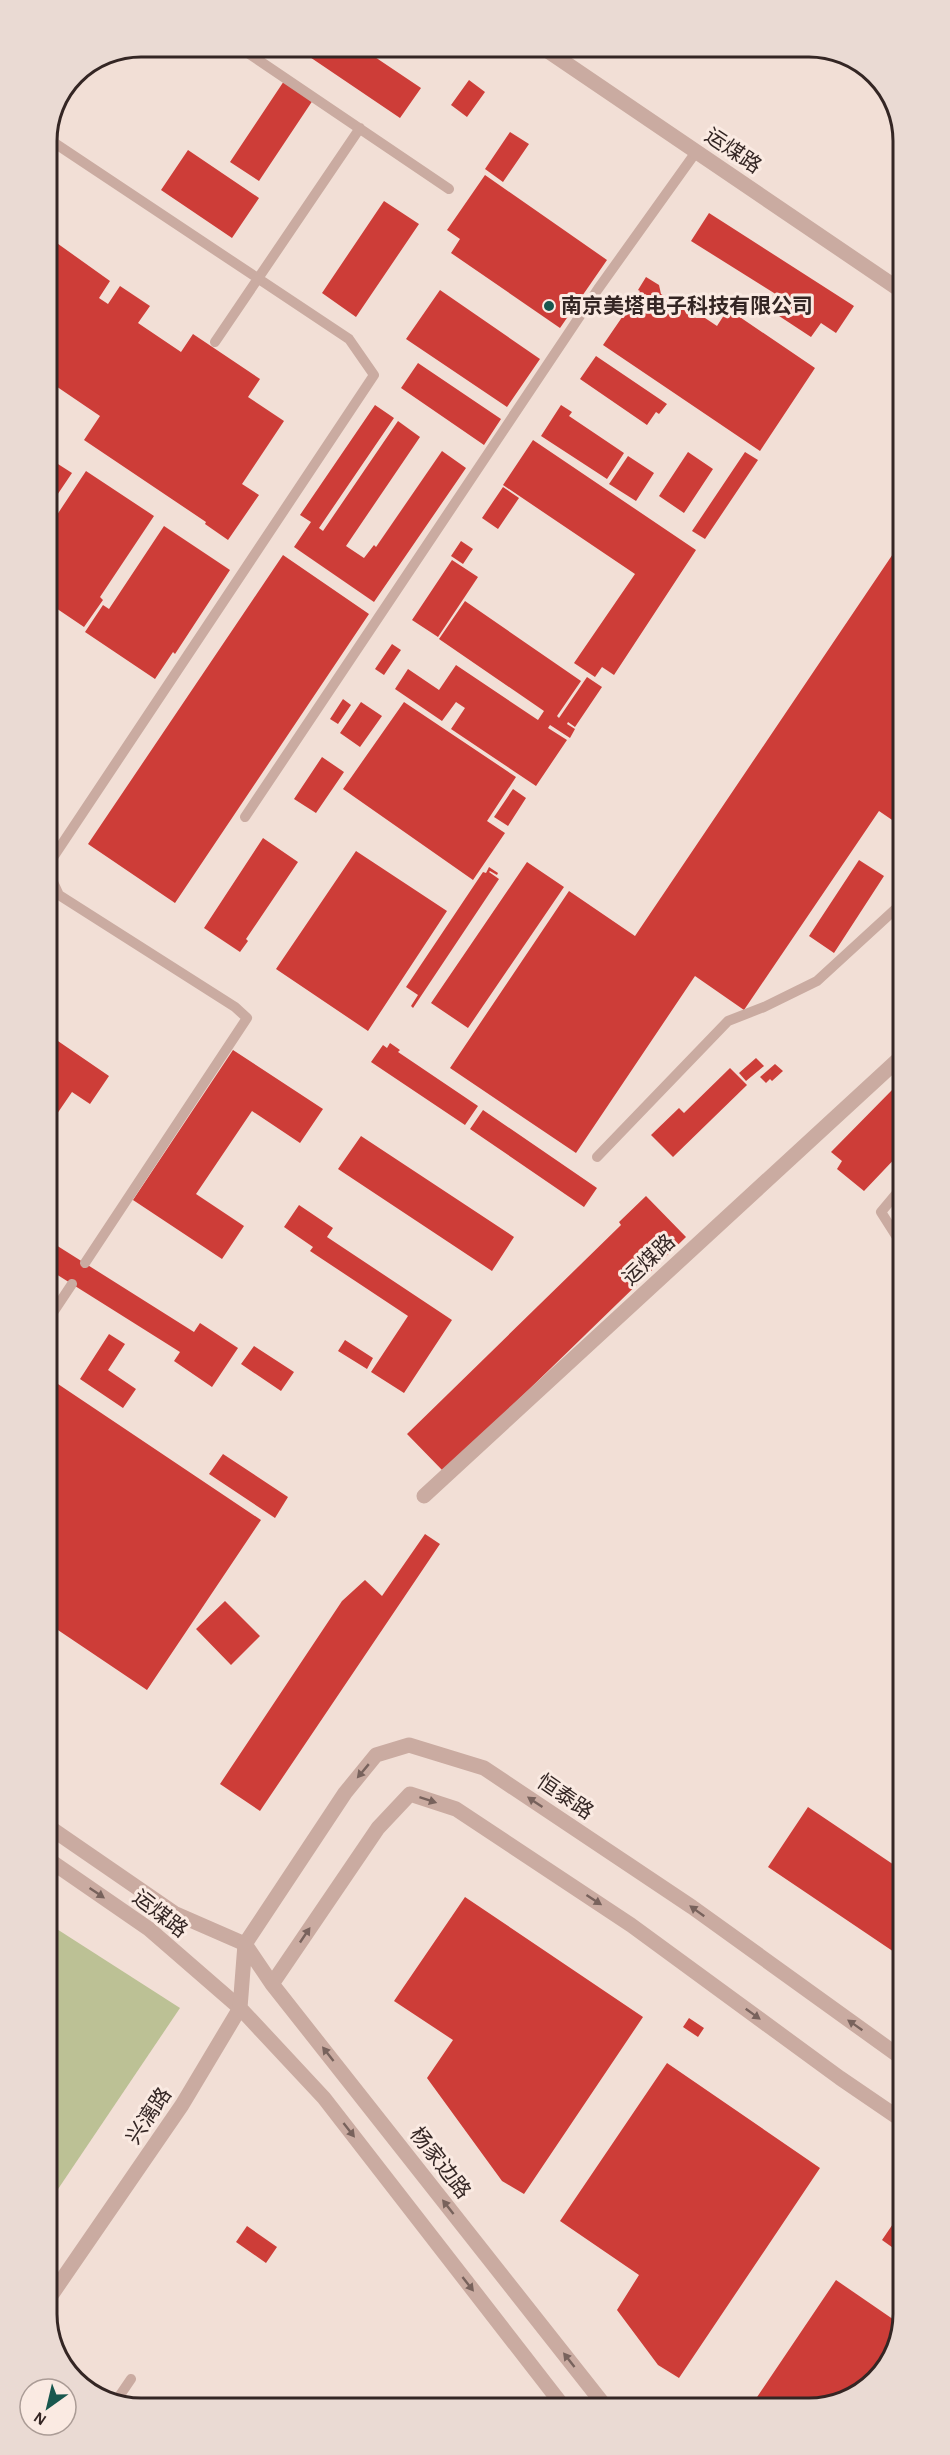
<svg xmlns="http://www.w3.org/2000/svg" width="950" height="2455" font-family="'Alegreya Sans','Noto Sans SC',sans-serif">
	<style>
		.green { fill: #bcc195 }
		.building { fill: #cd3d38 }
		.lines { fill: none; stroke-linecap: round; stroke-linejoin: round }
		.service { stroke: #caaba1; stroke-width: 10 }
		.minor { stroke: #caaba1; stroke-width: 15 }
		.tertiary { stroke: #caaba1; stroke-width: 15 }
		.oneway { fill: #78625c }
		.poi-dot { fill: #18574e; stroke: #faeae2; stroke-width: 2 }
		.labels { text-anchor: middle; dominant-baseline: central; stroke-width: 6; stroke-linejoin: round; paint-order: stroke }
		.street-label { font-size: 21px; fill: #342624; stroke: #faeae2 }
		.poi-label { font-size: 21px; font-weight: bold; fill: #342624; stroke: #faeae2; text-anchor: start }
		.rim { fill: none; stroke: #342624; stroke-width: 3 }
	</style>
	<rect width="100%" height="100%" fill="#f2dfd6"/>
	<path class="green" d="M 49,1924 L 180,2008 L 50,2201 Z"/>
	<path class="building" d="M 295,47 L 360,47 L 421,88 L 400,118 Z
		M 469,80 L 485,92 L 467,117 L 451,105 Z
		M 284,81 L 313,100 L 259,181 L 230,162 Z
		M 510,132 L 529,144 L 503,182 L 485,169 Z
		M 188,150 L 259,198 L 232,238 L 161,190 Z
		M 485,175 L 607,260 L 560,328 L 451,253 L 460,239 L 447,230 Z
		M 384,201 L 419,224 L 356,317 L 322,293 Z
		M 709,213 L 854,306 L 836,333 L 821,323 L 811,337 L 773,312 L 782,298 L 691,241 Z
		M 47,236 L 110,281 L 99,298 L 108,304 L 120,286 L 150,306 L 138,323 L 181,352 L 193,334 L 260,379 L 248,397 L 284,421 L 242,484 L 259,495 L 228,540 L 205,524 L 206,522 L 84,440 L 100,416 L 47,380 Z
		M 646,277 L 659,285 L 661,294 L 696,318 L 705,318 L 717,326 L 728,309 L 815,368 L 760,451 L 603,345 L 640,291 L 638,290 Z
		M 440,290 L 540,359 L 507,407 L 406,339 Z
		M 596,356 L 667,404 L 659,414 L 656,412 L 647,425 L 580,379 Z
		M 418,363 L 501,419 L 484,445 L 401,388 Z
		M 375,405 L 394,418 L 319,528 L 323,531 L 398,421 L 420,437 L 346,546 L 364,558 L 374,545 L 376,547 L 442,451 L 466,468 L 374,602 L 294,547 L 311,522 L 300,515 Z
		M 561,405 L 572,412 L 569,416 L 624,453 L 607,479 L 541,436 Z
		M 533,440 L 696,550 L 614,675 L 602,667 L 595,677 L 574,663 L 635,574 L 503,485 Z
		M 688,452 L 713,469 L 684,513 L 659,496 Z
		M 745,452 L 758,460 L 705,539 L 692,531 Z
		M 628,456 L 654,473 L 636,501 L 609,484 Z
		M 47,457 L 72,473 L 47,510 Z
		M 86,471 L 154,516 L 100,597 L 103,600 L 84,627 L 47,602 L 47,530 Z
		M 503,487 L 519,498 L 498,529 L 482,518 Z
		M 164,526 L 230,570 L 175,654 L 173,652 L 155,679 L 85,632 L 103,605 L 109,609 Z
		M 461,541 L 473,549 L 463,564 L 451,556 Z
		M 901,542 L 901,826 L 879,811 L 744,1010 L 695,976 L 576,1153 L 450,1068 L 569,891 L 635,936 Z
		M 283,555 L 369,614 L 175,903 L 88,844 Z
		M 452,560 L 478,577 L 438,637 L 412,620 Z
		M 465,601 L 581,681 L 557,716 L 559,718 L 587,677 L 602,687 L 575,727 L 568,722 L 567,724 L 575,729 L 570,738 L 550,725 L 548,728 L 567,740 L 536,786 L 451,729 L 465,708 L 456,702 L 442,721 L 395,689 L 408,669 L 439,690 L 456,665 L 538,720 L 544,711 L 439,639 Z
		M 392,644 L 401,650 L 384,675 L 375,669 Z
		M 343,699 L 351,705 L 338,724 L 330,719 Z
		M 361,702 L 382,716 L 360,747 L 340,733 Z
		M 404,702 L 516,777 L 487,821 L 505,833 L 473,880 L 343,789 Z
		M 322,757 L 344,772 L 316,813 L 294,799 Z
		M 513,789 L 526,798 L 508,826 L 494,817 Z
		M 263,838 L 298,862 L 246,939 L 248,941 L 240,952 L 204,928 Z
		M 356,851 L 447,911 L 368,1031 L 276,969 Z
		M 859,860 L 884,876 L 834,953 L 809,936 Z
		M 527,862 L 564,887 L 468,1028 L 431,1003 Z
		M 489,867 L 498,873 L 497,875 L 490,871 L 489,872 L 499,879 L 413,1008 L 411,1006 L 418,995 L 406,987 L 483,872 L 486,873 Z
		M 55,1039 L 109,1076 L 90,1104 L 72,1092 L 48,1127 L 48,1050 Z
		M 390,1043 L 400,1050 L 398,1052 L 478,1106 L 465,1125 L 371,1062 L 383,1045 L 387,1048 Z
		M 233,1050 L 323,1109 L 300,1143 L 252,1111 L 196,1194 L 244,1226 L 222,1259 L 133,1200 Z
		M 756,1058 L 764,1066 L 746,1081 L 739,1073 Z
		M 775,1064 L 783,1071 L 772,1081 L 770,1079 L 766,1083 L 760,1077 Z
		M 730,1068 L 747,1085 L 673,1157 L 651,1135 L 679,1108 L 684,1113 Z
		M 893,1089 L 902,1095 L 902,1151 L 864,1191 L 837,1169 L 842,1161 L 831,1152 Z
		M 483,1110 L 597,1188 L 584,1207 L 470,1129 Z
		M 361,1136 L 514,1237 L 492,1271 L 338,1169 Z
		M 646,1196 L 686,1237 L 444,1472 L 407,1434 L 621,1225 L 619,1222 Z
		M 299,1205 L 333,1228 L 327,1237 L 452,1320 L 404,1393 L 371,1372 L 408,1316 L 310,1251 L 313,1247 L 284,1227 Z
		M 48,1240 L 194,1332 L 200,1323 L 238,1348 L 212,1387 L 174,1361 L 180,1352 L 48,1269 Z
		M 109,1334 L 125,1344 L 108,1370 L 136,1389 L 123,1408 L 80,1379 Z
		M 345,1340 L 373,1358 L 367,1369 L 338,1351 Z
		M 254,1346 L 294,1372 L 281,1391 L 241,1364 Z
		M 52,1380 L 261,1520 L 147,1690 L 49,1624 L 48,1386 Z
		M 223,1454 L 288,1497 L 275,1518 L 209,1474 Z
		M 425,1534 L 440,1544 L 260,1811 L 220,1784 L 342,1601 L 365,1580 L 382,1596 Z
		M 225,1601 L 260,1636 L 231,1665 L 196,1629 Z
		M 808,1807 L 903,1871 L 903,1958 L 768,1867 Z
		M 465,1897 L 643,2017 L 524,2194 L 502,2181 L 427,2078 L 453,2040 L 394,2001 Z
		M 689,2018 L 704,2028 L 698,2037 L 683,2027 Z
		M 667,2063 L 820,2168 L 679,2378 L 658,2365 L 617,2310 L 639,2275 L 560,2221 Z
		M 897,2218 L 901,2221 L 903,2218 L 903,2255 L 882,2240 Z
		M 247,2226 L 277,2247 L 266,2263 L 236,2242 Z
		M 836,2280 L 900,2324 L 884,2372 L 834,2405 L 751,2406 Z"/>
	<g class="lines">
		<path class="service" d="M 239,47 L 449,189
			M 47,138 L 349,339 L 374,375 L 48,865
			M 215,342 L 360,128
			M 898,417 L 901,412
			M 245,817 L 598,289 L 696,152
			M 48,871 L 59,895 L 235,1007 L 247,1018 L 85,1263
			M 597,1157 L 728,1021 L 764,1007 L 817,981 L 901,904
			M 902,1187 L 881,1212 L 902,1245
			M 48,1320 L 72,1284
			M 116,2401 L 131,2379"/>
		<path class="minor" d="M 542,47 L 900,290
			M 424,1496 L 902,1056
			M 49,1827 L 174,1913 L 245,1944
			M 49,1860 L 149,1929 L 240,2008"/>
		<path class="tertiary" d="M 245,1944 L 272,1984 L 605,2406
			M 272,1984 L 378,1828 L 410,1794 L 456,1809 L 631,1925 L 840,2078 L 903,2121
			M 240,2008 L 324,2098 L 563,2406
			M 50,2297 L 182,2105 L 240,2008 L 245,1944 L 345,1793 L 376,1755 L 409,1745 L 484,1768 L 692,1907 L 903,2059"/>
	</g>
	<defs><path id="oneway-solid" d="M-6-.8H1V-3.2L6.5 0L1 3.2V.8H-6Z" transform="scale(1.5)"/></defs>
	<g class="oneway">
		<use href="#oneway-solid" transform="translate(363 1771) rotate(130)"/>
		<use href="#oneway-solid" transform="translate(428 1800) rotate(18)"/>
		<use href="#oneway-solid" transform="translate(535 1802) rotate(-146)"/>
		<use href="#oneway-solid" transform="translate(97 1893) rotate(34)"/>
		<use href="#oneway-solid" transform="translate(594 1900) rotate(33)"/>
		<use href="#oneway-solid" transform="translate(697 1911) rotate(-144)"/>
		<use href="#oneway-solid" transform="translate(305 1935) rotate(-56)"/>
		<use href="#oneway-solid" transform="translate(753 2014) rotate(36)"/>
		<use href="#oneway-solid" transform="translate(855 2025) rotate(-145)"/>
		<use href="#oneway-solid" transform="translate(328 2054) rotate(-128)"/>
		<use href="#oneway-solid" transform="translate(349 2130) rotate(52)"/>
		<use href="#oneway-solid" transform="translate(448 2207) rotate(-128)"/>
		<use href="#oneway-solid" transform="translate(468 2284) rotate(52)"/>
		<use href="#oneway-solid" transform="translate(569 2360) rotate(-128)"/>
	</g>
	<circle class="poi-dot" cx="549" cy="306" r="6"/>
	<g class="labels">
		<g class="street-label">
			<text transform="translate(733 151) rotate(34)">运煤路</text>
			<text transform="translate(649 1260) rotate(-43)">运煤路</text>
			<text transform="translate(565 1797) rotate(34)">恒泰路</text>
			<text transform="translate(160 1914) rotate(38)">运煤路</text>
			<text transform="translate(149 2116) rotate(-56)">兴漓路</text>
			<text transform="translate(440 2163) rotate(52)">杨家边路</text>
		</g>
		<g class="poi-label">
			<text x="561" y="306">南京美塔电子科技有限公司</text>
		</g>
	</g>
	<path d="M0 0H950V2455H0ZM141 57H809A84 84 0 0 1 893 141V2314A84 84 0 0 1 809 2398H141A84 84 0 0 1 57 2314V141A84 84 0 0 1 141 57Z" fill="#eadad3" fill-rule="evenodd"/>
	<path class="rim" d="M141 57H809A84 84 0 0 1 893 141V2314A84 84 0 0 1 809 2398H141A84 84 0 0 1 57 2314V141A84 84 0 0 1 141 57Z"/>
	<g transform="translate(48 2407) rotate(214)"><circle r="28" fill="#faeae2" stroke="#ab9c96" stroke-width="1.5"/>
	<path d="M0-4.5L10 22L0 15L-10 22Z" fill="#18574e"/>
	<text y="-9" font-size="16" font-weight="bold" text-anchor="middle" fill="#342624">N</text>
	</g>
</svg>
